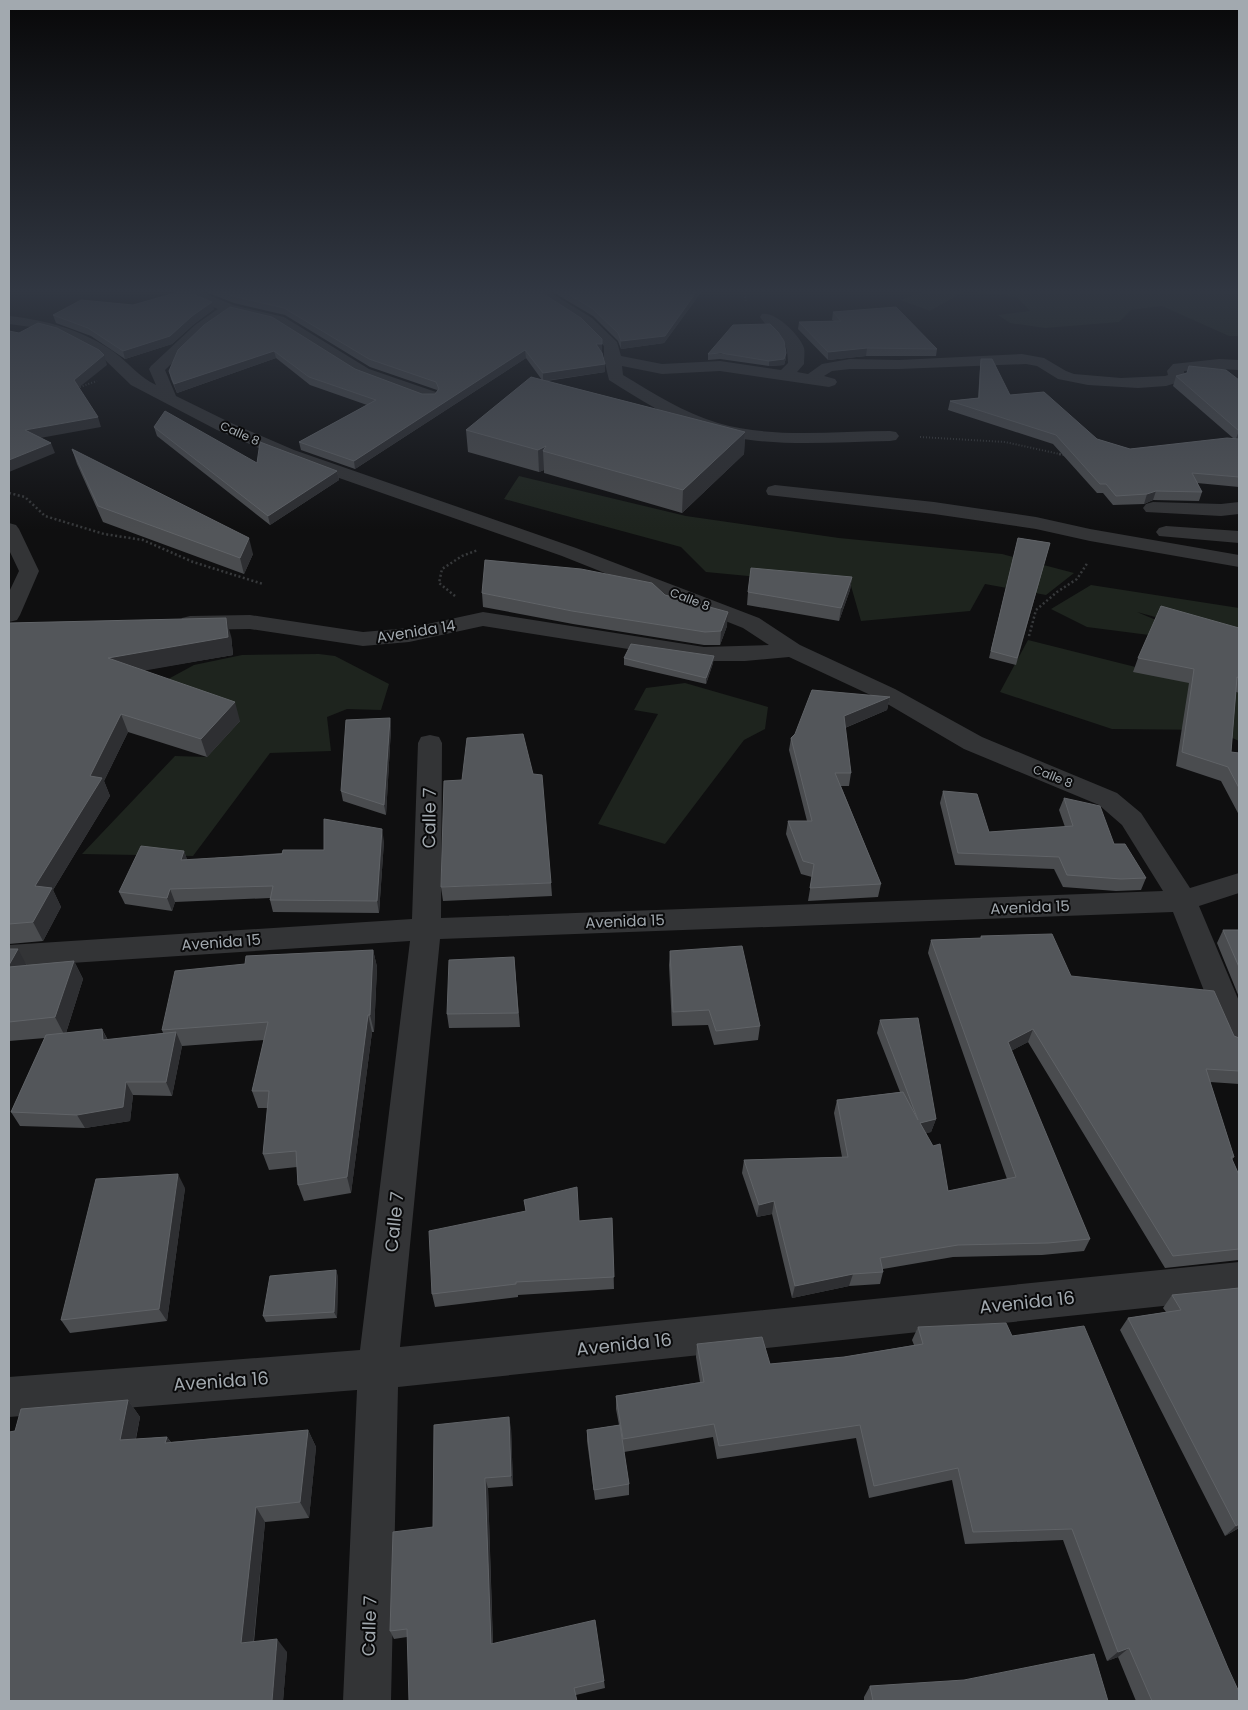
<svg xmlns="http://www.w3.org/2000/svg" width="1248" height="1710" font-family="Poppins,sans-serif">
	<style>
		.green { fill: #1e241e }
		.lines { fill: none; stroke-linecap: round; stroke-linejoin: round }
		.path-far1 { stroke: #37393b; stroke-width: 2; stroke-dasharray: 1 2; stroke-linecap: butt }
		.path { stroke: #37393b; stroke-width: 2.5; stroke-dasharray: 2 2.5; stroke-linecap: butt }
		.minor { fill: #333436; fill-rule: evenodd }
		.wall { fill: #4a4c4f }
		.shaded-wall { fill: #2e2f32 }
		.building { fill: #53565a; stroke: #606367 }
		.labels { text-anchor: middle; dominant-baseline: central; stroke-width: 4; stroke-linejoin: round; paint-order: stroke }
		.far-street-label { font-size: 12px; fill: #a2a9af; stroke: #0a0a0b }
		.street-label { font-size: 15px; fill: #a2a9af; stroke: #0a0a0b }
		.near-street-label { font-size: 18px; fill: #a2a9af; stroke: #0a0a0b }
	</style>
	<rect width="100%" height="100%" fill="#0f0f10"/>
	<path class="green" d="M 925,291 L 1239,291 L 1239,336 L 1229,336 L 1162,306 L 1131,310 L 1119,322 L 1045,328 L 1010,323 L 998,315 L 1030,311 L 1017,297 L 965,291 L 930,311 L 900,300 Z
		M 519,476 L 686,516 L 839,538 L 1002,554 L 1074,573 L 1046,595 L 985,584 L 970,611 L 861,621 L 851,586 L 706,572 L 681,547 L 504,499 Z
		M 1091,585 L 1239,608 L 1239,640 L 1137,612 L 1156,620 L 1149,635 L 1087,627 L 1051,609 Z
		M 1028,640 L 1239,693 L 1239,741 L 1215,730 L 1112,729 L 1000,692 Z
		M 319,654 L 335,656 L 389,684 L 381,710 L 347,709 L 327,717 L 331,751 L 270,753 L 193,856 L 82,854 L 175,756 L 207,757 L 159,684 L 194,665 L 242,655 Z
		M 685,683 L 768,707 L 765,729 L 744,740 L 665,844 L 598,824 L 658,714 L 634,710 L 646,688 Z"/>
	<g class="lines">
		<path class="path-far1" d="M 744,291 L 746,302
			M 77,388 L 97,381
			M 920,437 L 1005,442 L 1064,455"/>
		<path class="path" d="M 1059,454 L 1065,455
			M 9,493 L 25,497 L 45,516 L 104,534 L 143,540 L 193,562 L 263,584
			M 455,596 L 439,583 L 442,569 L 462,556 L 478,550
			M 1029,636 L 1036,610 L 1057,592 L 1077,579 L 1088,562"/>
		<path class="minor" d="M 181,291 L 199,291 L 233,305 L 284,317 L 369,369 L 436,392 L 438,396 L 436,400 L 424,400 L 357,375 L 274,323 L 231,313 L 205,331 L 165,370 L 176,396 L 229,422 L 294,450 L 576,548 L 759,618 L 800,645 L 895,689 L 982,737 L 1117,793 L 1141,813 L 1190,888 L 1239,873 L 1239,893 L 1199,906 L 1239,1001 L 1239,1052 L 1228,1048 L 1223,1039 L 1173,912 L 440,939 L 400,1347 L 1239,1262 L 1239,1298 L 398,1387 L 391,1701 L 343,1701 L 357,1390 L 9,1417 L 9,1377 L 360,1350 L 410,941 L 9,967 L 9,945 L 412,919 L 418,743 L 421,737 L 430,735 L 439,737 L 442,743 L 441,918 L 1163,891 L 1122,825 L 1099,805 L 964,749 L 879,699 L 789,657 L 745,661 L 704,661 L 483,626 L 409,642 L 363,646 L 250,629 L 190,630 L 182,628 L 179,623 L 182,618 L 190,616 L 250,615 L 363,632 L 409,628 L 483,612 L 704,647 L 769,645 L 743,628 L 562,556 L 282,458 L 217,430 L 131,385 L 103,358 L 61,335 L 31,327 L 9,324 L 9,316 C 46,320 83,330 114,352 C 129,363 139,377 156,385 L 149,369 L 151,366 L 195,325 L 218,309 L 183,294 Z
			M 532,291 L 548,291 L 592,318 L 617,342 L 621,356 L 662,364 L 720,361 L 781,370 L 788,363 C 788,332 774,337 760,317 L 762,314 C 775,311 800,335 804,348 C 805,352 804,359 804,364 L 797,372 L 808,374 L 822,364 L 850,359 L 899,360 L 1022,354 L 1044,358 L 1066,371 L 1074,374 L 1121,378 L 1165,376 L 1168,375 L 1167,371 L 1173,364 L 1219,359 L 1239,360 L 1239,370 L 1219,369 L 1184,371 L 1184,378 L 1182,381 L 1166,386 L 1138,388 L 1088,385 L 1058,379 L 1037,366 L 1026,364 L 899,369 L 850,369 L 832,371 L 824,376 L 835,379 L 837,382 L 835,385 L 829,387 L 720,371 L 662,374 L 622,366 L 623,375 C 653,393 684,413 718,423 C 773,439 834,431 890,431 L 896,432 L 899,436 L 896,440 L 890,441 C 828,442 764,449 704,430 C 670,419 639,399 609,380 L 604,359 L 604,346 L 582,324 Z
			M 775,485 L 934,502 L 1036,517 L 1090,529 L 1239,555 L 1239,567 L 1090,541 L 1036,529 L 934,514 L 768,495 L 766,491 L 768,487 Z
			M 1153,502 L 1221,504 L 1239,502 L 1239,514 L 1221,516 L 1146,512 L 1143,508 L 1146,504 Z
			M 9,523 L 16,525 L 19,529 L 39,571 L 20,615 L 17,620 L 9,622 L 9,592 L 19,571 L 9,550 Z
			M 1166,526 L 1239,531 L 1239,543 L 1159,536 L 1156,532 L 1159,528 Z"/>
	</g>
	<path class="wall" d="M 206,291 L 539,291 L 602,339 L 602,352 L 605,364 L 605,372 L 547,381 L 745,432 L 744,454 L 682,513 L 544,473 L 544,470 L 539,472 L 468,452 L 466,430 L 542,380 L 526,358 L 355,469 L 301,450 L 299,442 L 367,405 L 310,385 L 276,358 L 177,393 L 171,379 L 169,371 L 204,325 L 355,369 L 422,394 L 435,394 L 437,391 L 437,390 L 370,367 L 285,315 L 234,303 L 206,292 Z
		M 551,291 L 702,291 L 664,343 L 621,349 L 618,341 L 593,316 Z
		M 133,305 L 214,309 L 194,324 L 172,344 L 125,359 L 91,336 L 56,323 L 53,315 Z
		M 833,312 L 937,349 L 936,356 L 866,356 L 828,360 L 798,329 L 799,322 L 834,321 L 832,320 Z
		M 786,353 L 786,358 L 784,365 L 769,366 L 720,359 L 708,360 L 708,354 Z
		M 981,359 L 1010,395 L 1097,439 L 1130,449 L 1233,438 L 1173,386 L 1176,376 L 1239,380 L 1239,487 L 1197,483 L 1202,492 L 1199,501 L 1153,500 L 1144,504 L 1113,505 L 1103,493 L 1097,493 L 1053,444 L 948,410 L 950,401 L 978,398 L 980,368 Z
		M 154,427 L 257,463 L 337,471 L 339,480 L 270,525 L 157,436 Z
		M 72,449 L 253,554 L 244,574 L 103,522 L 77,464 Z
		M 1018,538 L 1050,543 L 1016,665 L 989,658 Z
		M 852,577 L 850,590 L 839,621 L 747,605 L 748,592 Z
		M 482,593 L 665,595 L 727,626 L 720,645 L 704,645 L 573,624 L 483,607 Z
		M 9,623 L 231,636 L 233,655 L 144,670 L 240,721 L 207,757 L 128,732 L 104,781 L 110,796 L 53,890 L 61,907 L 43,941 L 9,944 Z
		M 1239,628 L 1239,693 L 1236,692 L 1231,752 L 1239,753 L 1239,815 L 1221,781 L 1176,766 L 1189,683 L 1133,672 L 1138,658 Z
		M 714,656 L 713,663 L 706,684 L 624,665 L 624,658 Z
		M 890,697 L 887,710 L 845,728 L 851,773 L 849,786 L 841,786 L 881,884 L 878,897 L 808,901 L 812,877 L 801,874 L 786,834 L 788,821 L 807,821 L 789,750 L 791,738 Z
		M 390,718 L 391,728 L 386,815 L 343,801 L 341,791 Z
		M 943,791 L 989,832 L 1065,827 L 1059,810 L 1064,798 L 1114,844 L 1146,878 L 1141,890 L 1116,891 L 1063,887 L 1054,869 L 955,865 L 940,803 Z
		M 384,841 L 379,913 L 273,912 L 270,900 L 270,898 L 175,902 L 172,911 L 125,904 L 119,892 L 184,851 L 187,860 L 324,850 Z
		M 551,883 L 552,896 L 443,901 L 441,887 Z
		M 1223,930 L 1239,930 L 1239,997 L 1217,943 Z
		M 981,936 L 1071,976 L 1239,1038 L 1239,1084 L 1210,1082 L 1234,1157 L 1232,1160 L 1239,1175 L 1239,1261 L 1239,1260 L 1165,1268 L 1028,1042 L 1011,1051 L 1090,1239 L 1084,1251 L 1042,1255 L 953,1257 L 883,1269 L 883,1272 L 880,1284 L 849,1286 L 792,1298 L 772,1214 L 757,1217 L 742,1173 L 744,1160 L 842,1157 L 834,1113 L 837,1100 L 900,1092 L 877,1033 L 880,1020 L 936,1119 L 931,1132 L 926,1133 L 948,1191 L 1007,1179 L 928,953 L 931,940 L 980,938 Z
		M 9,949 L 27,965 L 74,961 L 83,979 L 66,1033 L 102,1029 L 108,1040 L 163,1033 L 162,1030 L 245,964 L 373,950 L 377,967 L 374,1032 L 372,1032 L 351,1193 L 304,1201 L 298,1185 L 297,1167 L 269,1170 L 263,1154 L 268,1108 L 258,1108 L 252,1091 L 264,1040 L 182,1046 L 172,1096 L 133,1095 L 130,1121 L 85,1128 L 20,1126 L 11,1112 L 45,1038 L 9,1041 Z
		M 670,951 L 760,1026 L 758,1040 L 714,1045 L 708,1025 L 672,1026 L 669,965 Z
		M 514,957 L 520,1027 L 449,1028 L 447,1014 Z
		M 185,1188 L 167,1321 L 70,1333 L 61,1320 Z
		M 524,1200 L 579,1221 L 612,1218 L 614,1289 L 518,1295 L 518,1297 L 435,1307 L 432,1294 L 526,1211 Z
		M 338,1276 L 337,1318 L 266,1322 L 263,1316 Z
		M 1239,1288 L 1239,1528 L 1225,1536 L 1120,1330 L 1128,1318 L 1166,1312 L 1163,1308 L 1172,1295 Z
		M 918,1327 L 1012,1336 L 1239,1701 L 1136,1701 L 1118,1657 L 1107,1661 L 1063,1540 L 965,1544 L 952,1480 L 869,1498 L 856,1438 L 717,1459 L 713,1437 L 624,1452 L 629,1484 L 629,1495 L 595,1500 L 587,1441 L 587,1430 L 619,1425 L 616,1409 L 616,1396 L 700,1382 L 696,1357 L 697,1344 L 770,1364 L 844,1357 L 914,1345 L 912,1340 Z
		M 128,1400 L 140,1417 L 136,1439 L 167,1437 L 171,1442 L 308,1430 L 316,1447 L 309,1518 L 265,1522 L 254,1642 L 287,1652 L 283,1701 L 15,1431 Z
		M 511,1428 L 513,1486 L 488,1488 L 493,1644 L 604,1681 L 605,1688 L 576,1695 L 407,1637 L 394,1639 L 390,1631 L 433,1527 Z
		M 870,1686 L 1108,1701 L 864,1701 L 864,1697 Z"/>
	<path class="shaded-wall" d="M 697,291 L 702,291 L 664,343 L 621,349 L 621,341 Z
		M 212,302 L 214,309 L 194,324 L 172,344 L 125,359 L 123,351 L 192,316 Z
		M 596,344 L 602,344 L 602,352 L 597,352 Z
		M 867,348 L 866,356 L 828,360 L 828,352 Z
		M 525,350 L 526,358 L 355,469 L 354,461 Z
		M 274,351 L 276,358 L 177,393 L 174,384 Z
		M 786,353 L 786,358 L 784,365 L 769,366 L 769,361 Z
		M 104,355 L 107,365 L 77,389 L 74,380 Z
		M 605,364 L 605,372 L 543,381 L 543,373 Z
		M 98,417 L 101,427 L 29,440 L 25,430 Z
		M 1239,431 L 1239,440 L 1235,441 Z
		M 745,432 L 744,454 L 682,513 L 683,490 Z
		M 51,443 L 55,453 L 9,472 L 9,460 Z
		M 546,446 L 543,451 L 544,470 L 539,472 L 538,450 Z
		M 337,471 L 339,480 L 270,525 L 268,516 Z
		M 1156,491 L 1153,500 L 1144,504 L 1147,494 Z
		M 249,538 L 253,554 L 244,574 L 240,558 Z
		M 852,577 L 850,590 L 839,621 L 841,608 Z
		M 728,612 L 727,626 L 720,645 L 721,631 Z
		M 226,618 L 231,636 L 233,655 L 114,676 L 108,658 Z
		M 714,656 L 713,663 L 706,684 L 706,678 Z
		M 890,697 L 887,710 L 842,729 L 844,716 Z
		M 235,702 L 240,721 L 207,757 L 201,739 Z
		M 121,714 L 128,732 L 104,781 L 110,796 L 53,890 L 61,907 L 43,941 L 33,922 L 35,886 Z
		M 390,718 L 391,728 L 386,815 L 384,805 Z
		M 382,829 L 384,841 L 379,913 L 377,901 Z
		M 184,851 L 189,864 L 181,860 Z
		M 170,889 L 175,902 L 172,911 L 167,898 Z
		M 18,949 L 28,968 L 9,969 L 9,965 Z
		M 373,950 L 377,967 L 374,1032 L 370,1015 Z
		M 74,961 L 83,979 L 65,1036 L 55,1017 Z
		M 368,1015 L 372,1032 L 351,1193 L 347,1177 Z
		M 102,1029 L 109,1043 L 103,1040 Z
		M 1033,1029 L 1028,1042 L 1003,1055 L 1008,1042 Z
		M 176,1032 L 182,1046 L 172,1096 L 166,1082 Z
		M 126,1082 L 133,1095 L 130,1121 L 85,1128 L 77,1115 Z
		M 936,1119 L 931,1132 L 916,1136 L 920,1123 Z
		M 178,1174 L 185,1188 L 167,1321 L 159,1309 Z
		M 774,1201 L 772,1214 L 757,1217 L 759,1205 Z
		M 336,1270 L 338,1276 L 337,1318 L 334,1312 Z
		M 853,1274 L 849,1286 L 792,1298 L 795,1286 Z
		M 128,1400 L 140,1417 L 132,1457 L 120,1440 Z
		M 509,1417 L 511,1428 L 513,1486 L 511,1476 Z
		M 308,1430 L 316,1447 L 309,1518 L 300,1502 Z
		M 167,1437 L 178,1453 L 165,1443 Z
		M 485,1478 L 488,1488 L 493,1652 L 491,1644 Z
		M 256,1507 L 265,1522 L 252,1656 L 241,1643 Z
		M 1239,1524 L 1239,1528 L 1225,1536 L 1236,1526 Z
		M 277,1639 L 287,1652 L 283,1701 L 272,1701 Z
		M 1129,1648 L 1118,1657 L 1107,1661 L 1118,1652 Z"/>
	<path class="building" d="M 182,291 L 186,291 L 212,302 L 192,316 L 170,336 L 123,351 L 88,328 L 53,315 L 81,300 L 133,305 Z
		M 220,291 L 539,291 L 581,318 L 602,339 L 602,344 L 596,344 L 602,353 L 605,364 L 543,373 L 525,350 L 354,461 L 299,442 L 376,400 L 309,377 L 274,351 L 174,384 L 169,371 L 178,350 L 204,325 L 230,307 L 272,317 L 355,369 L 422,394 L 435,394 L 439,389 L 436,382 L 369,359 L 284,308 L 232,296 Z
		M 563,291 L 697,291 L 665,336 L 621,341 L 618,333 L 593,309 Z
		M 896,307 L 937,349 L 867,348 L 828,352 L 799,322 L 841,321 L 833,312 Z
		M 38,323 L 57,328 L 99,350 L 104,355 L 74,380 L 98,417 L 25,430 L 51,443 L 9,460 L 9,331 L 19,333 Z
		M 770,324 L 778,332 L 784,341 L 786,353 L 784,359 L 769,361 L 721,353 L 708,354 L 733,325 Z
		M 981,359 L 992,359 L 1010,395 L 1044,392 L 1097,439 L 1130,449 L 1227,438 L 1239,439 L 1239,477 L 1192,473 L 1202,492 L 1156,491 L 1147,494 L 1116,496 L 1106,484 L 1100,484 L 1056,435 L 950,401 L 979,398 Z
		M 1189,366 L 1226,370 L 1239,380 L 1239,431 L 1176,376 L 1187,373 Z
		M 531,377 L 745,432 L 683,490 L 543,451 L 546,446 L 538,450 L 466,430 Z
		M 165,411 L 257,463 L 260,442 L 337,471 L 268,516 L 154,427 Z
		M 72,449 L 249,538 L 240,558 L 98,506 Z
		M 1018,538 L 1050,543 L 1017,658 L 991,651 Z
		M 485,560 L 581,569 L 652,583 L 665,595 L 728,612 L 721,631 L 705,632 L 572,611 L 482,593 Z
		M 751,568 L 852,577 L 841,608 L 748,592 Z
		M 1161,606 L 1239,628 L 1239,678 L 1237,677 L 1231,752 L 1239,753 L 1239,788 L 1228,767 L 1182,752 L 1194,669 L 1138,658 Z
		M 226,618 L 228,637 L 108,658 L 235,702 L 201,739 L 121,714 L 90,776 L 102,778 L 35,886 L 52,888 L 33,922 L 9,924 L 9,623 Z
		M 631,644 L 714,656 L 706,678 L 624,658 Z
		M 812,690 L 890,697 L 844,716 L 851,773 L 835,773 L 881,884 L 810,888 L 814,864 L 803,861 L 788,821 L 812,821 L 791,738 L 795,734 Z
		M 390,718 L 384,805 L 341,791 L 346,720 Z
		M 523,734 L 533,774 L 542,775 L 551,883 L 441,887 L 444,781 L 462,780 L 467,738 Z
		M 943,791 L 977,794 L 989,832 L 1073,826 L 1064,798 L 1100,806 L 1114,844 L 1125,844 L 1146,878 L 1121,879 L 1067,875 L 1059,857 L 958,853 Z
		M 324,819 L 382,829 L 377,901 L 270,900 L 273,886 L 170,889 L 167,898 L 119,892 L 141,846 L 184,851 L 181,860 L 282,854 L 283,850 L 324,850 Z
		M 1223,930 L 1239,930 L 1239,967 Z
		M 1052,934 L 1071,976 L 1214,991 L 1234,1036 L 1239,1038 L 1239,1071 L 1206,1069 L 1234,1157 L 1231,1157 L 1239,1175 L 1239,1249 L 1173,1256 L 1033,1029 L 1008,1042 L 1090,1239 L 1048,1243 L 958,1245 L 880,1258 L 883,1272 L 853,1274 L 795,1286 L 774,1201 L 759,1205 L 744,1160 L 848,1157 L 837,1100 L 903,1092 L 918,1120 L 880,1020 L 918,1018 L 936,1119 L 920,1123 L 933,1146 L 940,1144 L 948,1191 L 1016,1177 L 931,940 L 982,938 L 981,936 Z
		M 742,946 L 760,1026 L 716,1031 L 709,1010 L 673,1012 L 670,951 Z
		M 9,949 L 18,949 L 9,965 Z
		M 373,950 L 370,1015 L 368,1015 L 347,1177 L 298,1185 L 296,1151 L 263,1154 L 269,1091 L 252,1091 L 268,1022 L 162,1030 L 175,971 L 245,964 L 246,956 Z
		M 514,957 L 518,1013 L 447,1014 L 449,960 Z
		M 74,961 L 55,1017 L 9,1022 L 9,967 Z
		M 102,1029 L 103,1040 L 176,1032 L 166,1082 L 126,1082 L 123,1107 L 77,1115 L 11,1112 L 46,1035 Z
		M 178,1174 L 159,1309 L 61,1320 L 96,1179 Z
		M 577,1187 L 579,1221 L 612,1218 L 614,1277 L 516,1282 L 516,1284 L 432,1294 L 429,1231 L 526,1211 L 524,1200 Z
		M 336,1270 L 334,1312 L 263,1316 L 270,1276 Z
		M 1239,1288 L 1239,1524 L 1236,1526 L 1128,1318 L 1181,1310 L 1172,1295 Z
		M 1006,1323 L 1012,1336 L 1084,1326 L 1228,1668 L 1239,1692 L 1239,1701 L 1152,1701 L 1129,1648 L 1118,1652 L 1072,1529 L 973,1532 L 958,1468 L 874,1486 L 860,1425 L 719,1446 L 714,1424 L 623,1439 L 616,1396 L 704,1382 L 697,1344 L 762,1337 L 770,1364 L 844,1357 L 923,1344 L 918,1327 Z
		M 128,1400 L 120,1440 L 167,1437 L 165,1443 L 308,1430 L 300,1502 L 256,1507 L 241,1643 L 277,1639 L 272,1701 L 9,1701 L 9,1432 L 15,1431 L 21,1409 Z
		M 509,1417 L 511,1476 L 485,1478 L 491,1644 L 595,1620 L 604,1681 L 574,1688 L 577,1701 L 409,1701 L 407,1629 L 390,1631 L 393,1532 L 433,1527 L 434,1425 Z
		M 620,1425 L 629,1484 L 594,1490 L 587,1430 Z
		M 1094,1654 L 1108,1701 L 873,1701 L 870,1686 L 964,1680 Z"/>
	<linearGradient id="sky" x2="0" y2="1"><stop stop-color="#080809"/><stop offset="0.55" stop-color="#313742"/><stop offset="1" stop-color="#313742" stop-opacity="0"/></linearGradient>
	<rect width="1248" height="530" fill="url(#sky)"/>
	<g class="labels">
		<g class="far-street-label">
			<text transform="translate(240 433) rotate(24)">Calle 8</text>
			<text transform="translate(690 599) rotate(21)">Calle 8</text>
			<text transform="translate(1053 776) rotate(22)">Calle 8</text>
		</g>
		<g class="street-label">
			<text transform="translate(416 631) rotate(-9)">Avenida 14</text>
			<text transform="translate(1030 907) rotate(-2)">Avenida 15</text>
			<text transform="translate(625 921) rotate(-2)">Avenida 15</text>
			<text transform="translate(221 942) rotate(-4)">Avenida 15</text>
		</g>
		<g class="near-street-label">
			<text transform="translate(429 818) rotate(-89)">Calle 7</text>
			<text transform="translate(394 1222) rotate(-84)">Calle 7</text>
			<text transform="translate(1027 1302) rotate(-6)">Avenida 16</text>
			<text transform="translate(624 1344) rotate(-6)">Avenida 16</text>
			<text transform="translate(221 1381) rotate(-4)">Avenida 16</text>
			<text transform="translate(369 1626) rotate(-88)">Calle 7</text>
		</g>
	</g>
	<rect width="1248" height="1710" fill="none" stroke="#a2a9af" stroke-width="20"/>
</svg>
